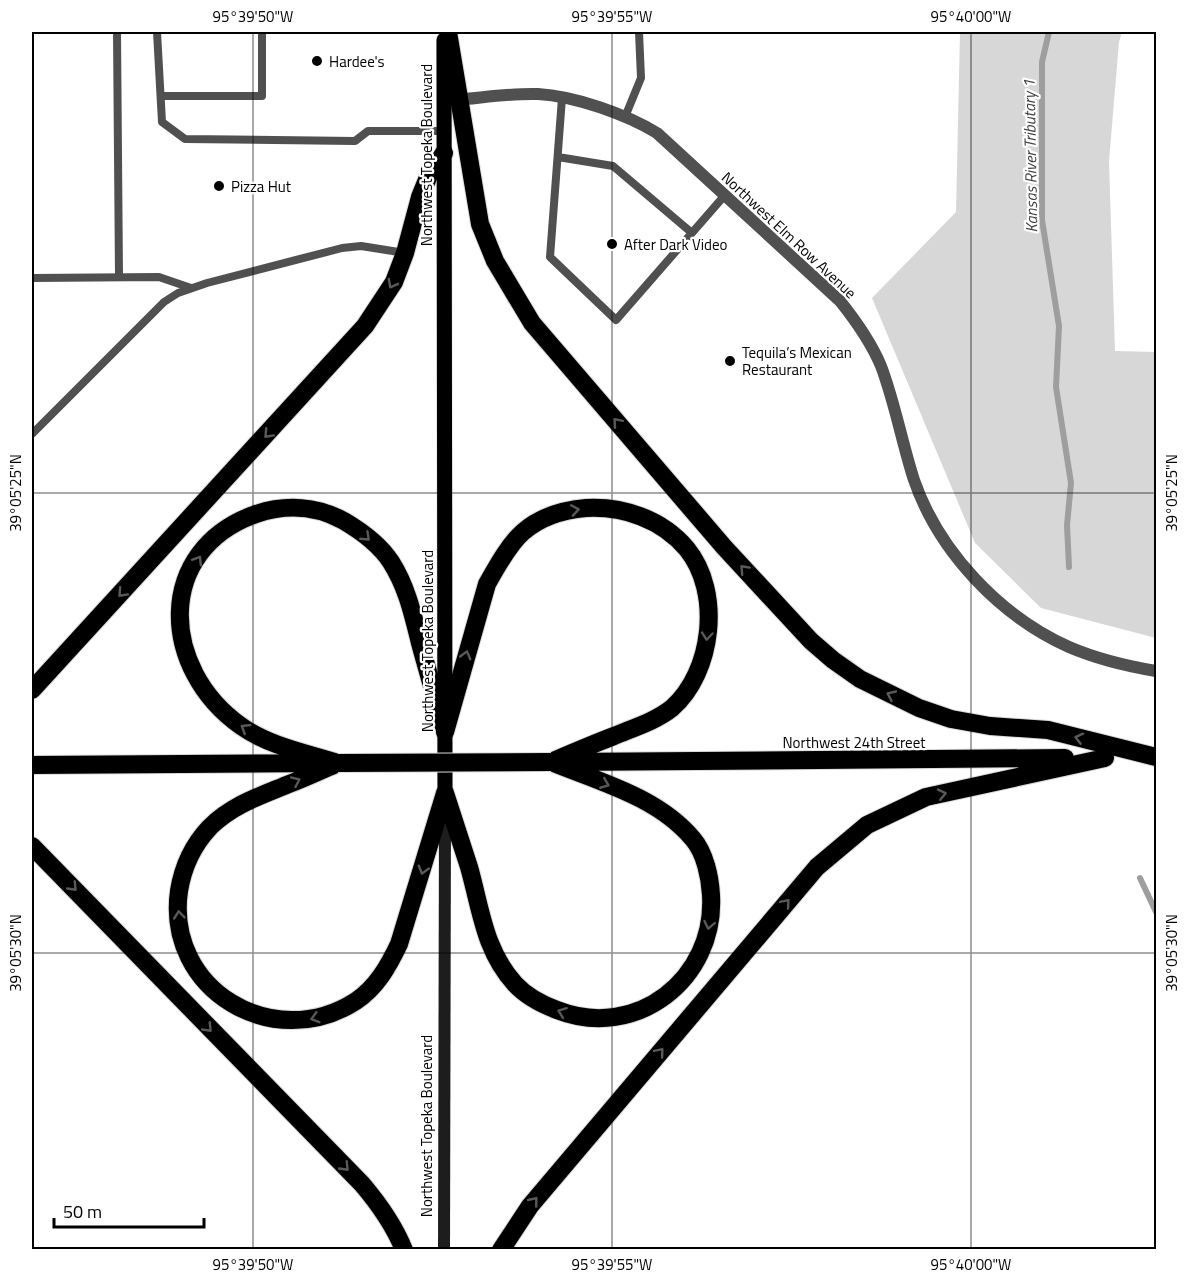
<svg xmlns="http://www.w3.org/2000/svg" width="1188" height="1281" font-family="'Titillium Web',sans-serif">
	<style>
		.green { fill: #d7d7d7 }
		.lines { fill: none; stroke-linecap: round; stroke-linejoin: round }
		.stream { stroke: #9e9e9e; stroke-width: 6 }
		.primary-casing { stroke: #dbdbdb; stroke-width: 16 }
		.highway-casing { stroke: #dbdbdb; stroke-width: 20 }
		.lane { stroke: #505050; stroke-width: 8 }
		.street { stroke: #505050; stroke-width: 12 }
		.secondary { stroke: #1d1d1d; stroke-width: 12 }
		.primary { stroke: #000; stroke-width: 15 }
		.highway { stroke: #000; stroke-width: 18 }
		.highway-bridge-casing { stroke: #dbdbdb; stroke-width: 20; stroke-linecap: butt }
		.highway-bridge { stroke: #000; stroke-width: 18 }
		.oneway { stroke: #595959 }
		.ticks { fill: none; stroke: #000; stroke-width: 1.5; stroke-opacity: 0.45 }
		.poi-dot { fill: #000; stroke: #fff; stroke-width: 2 }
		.labels { text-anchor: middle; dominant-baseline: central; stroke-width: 4.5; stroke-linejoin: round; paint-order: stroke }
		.poi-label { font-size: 15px; fill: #000; stroke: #fff; text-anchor: start }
		.street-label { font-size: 15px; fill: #000; stroke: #fff }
		.water-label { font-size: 16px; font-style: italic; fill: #3f3f3f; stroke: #fff }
		.neatline { fill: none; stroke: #000; stroke-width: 2 }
		.ticks-label { font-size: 15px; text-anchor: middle; fill: #000 }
	</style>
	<rect width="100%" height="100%" fill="#fff"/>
	<path class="green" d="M 960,32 L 1122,32 L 1119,42 L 1109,161 L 1115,351 L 1156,352 L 1156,638 L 1041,608 L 975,543 L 872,298 L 956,212 Z"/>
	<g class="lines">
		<path class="stream" d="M 1049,32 L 1042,62 L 1042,220 L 1059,326 L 1056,387 L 1071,483 L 1067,525 L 1069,567
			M 1140,878 L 1156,912"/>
		<g class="primary-casing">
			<path id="primary" d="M 444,40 L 445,793"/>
		</g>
		<g class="highway-casing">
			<path id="highway" d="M 448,32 L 480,224 L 495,261 L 532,323 L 724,547 L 811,641 L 833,660 L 860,679 L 919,708 L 951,719 L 990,726 L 1048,730 L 1156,757
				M 32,690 L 365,326 L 394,282 L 405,253 L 420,197 L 429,175 L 444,153
				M 445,732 L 487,584 C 496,568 509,544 523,532 C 540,517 563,510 586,508 C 623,506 662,519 687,549 C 722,592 713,672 672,708 C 656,721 633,728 614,736 C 593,744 572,753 551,762
				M 562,762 L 1065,758
				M 338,763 C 320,771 303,779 284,786 C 257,797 231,806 210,827 C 192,846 183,866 179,891 C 165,990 274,1054 356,1001 C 377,987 389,965 399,944 L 445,793
				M 338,763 C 306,753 269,746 241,726 C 160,669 154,550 256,514 C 286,504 317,506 344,521 C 361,531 380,545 391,562 C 407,587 413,615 420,643 C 428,672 436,701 445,730
				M 32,765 L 322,763
				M 445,793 C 453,818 461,842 469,867 C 481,909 484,950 515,984 C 526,996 541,1004 557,1010 C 636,1041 716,979 711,895 C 710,877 705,853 693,839 C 658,797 600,782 551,762
				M 32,846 L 362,1184 C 379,1204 394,1225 404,1250
				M 501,1250 L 530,1206 L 817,867 L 867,825 L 926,797 L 1105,758"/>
		</g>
		<path class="lane" d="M 117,32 L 119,277
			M 157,32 L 162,122 L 185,139 L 355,141 L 368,131 L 444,131
			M 161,96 L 262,96 L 262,32
			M 562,98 L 550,257 L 616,320 L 725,195
			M 625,117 L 641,78 L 639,32
			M 558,157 L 613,166 L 692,233
			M 32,278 L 159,277 L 191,288
			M 32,434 L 164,302 L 178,293 L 207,283 L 342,248 L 361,246 L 405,253"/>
		<path class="street" d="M 454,100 C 481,98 511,93 538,94 C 574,96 626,114 657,133 L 840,301 C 856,321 871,342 881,366 C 895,403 902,443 914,480 C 939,552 1000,616 1069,647 C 1097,659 1126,666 1156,671"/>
		<path class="secondary" d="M 444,1250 L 445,810"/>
		<use href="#primary" class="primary"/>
		<use href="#highway" class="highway"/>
		<g class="highway-bridge-casing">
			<path id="highway-bridge" d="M 338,763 L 551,762"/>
		</g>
		<use href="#highway-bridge" class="highway-bridge"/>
	</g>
	<defs><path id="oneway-chevron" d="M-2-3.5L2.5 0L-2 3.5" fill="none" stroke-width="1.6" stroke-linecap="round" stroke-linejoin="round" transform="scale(1.5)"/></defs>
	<g class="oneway">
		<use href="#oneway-chevron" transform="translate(392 284) rotate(118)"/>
		<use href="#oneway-chevron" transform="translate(617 422) rotate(-131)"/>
		<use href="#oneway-chevron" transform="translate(268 434) rotate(133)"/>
		<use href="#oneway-chevron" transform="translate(575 510) rotate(-9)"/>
		<use href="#oneway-chevron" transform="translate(366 537) rotate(43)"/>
		<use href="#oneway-chevron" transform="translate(198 560) rotate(-58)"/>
		<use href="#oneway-chevron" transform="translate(744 569) rotate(-133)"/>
		<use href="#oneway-chevron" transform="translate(122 593) rotate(133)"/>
		<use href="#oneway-chevron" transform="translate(707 636) rotate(95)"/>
		<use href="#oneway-chevron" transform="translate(466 655) rotate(-75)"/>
		<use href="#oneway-chevron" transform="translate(891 695) rotate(-155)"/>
		<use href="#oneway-chevron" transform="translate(245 728) rotate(-148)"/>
		<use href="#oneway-chevron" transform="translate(1079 738) rotate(-166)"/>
		<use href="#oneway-chevron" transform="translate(296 781) rotate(-24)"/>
		<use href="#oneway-chevron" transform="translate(605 784) rotate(22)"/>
		<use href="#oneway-chevron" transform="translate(942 794) rotate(-13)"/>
		<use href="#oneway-chevron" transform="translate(423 870) rotate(106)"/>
		<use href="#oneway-chevron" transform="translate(73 887) rotate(46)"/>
		<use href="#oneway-chevron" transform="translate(786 903) rotate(-50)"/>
		<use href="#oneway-chevron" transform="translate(179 915) rotate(-96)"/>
		<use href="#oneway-chevron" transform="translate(709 925) rotate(101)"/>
		<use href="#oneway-chevron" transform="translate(562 1012) rotate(-159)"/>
		<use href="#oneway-chevron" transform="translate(315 1018) rotate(164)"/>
		<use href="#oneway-chevron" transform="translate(208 1028) rotate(46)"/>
		<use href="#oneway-chevron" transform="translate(660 1052) rotate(-50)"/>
		<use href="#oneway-chevron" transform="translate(345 1167) rotate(46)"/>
		<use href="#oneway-chevron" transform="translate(534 1201) rotate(-51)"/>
	</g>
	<path class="ticks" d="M 32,32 L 1156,32M 253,32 L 253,1250M 612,32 L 612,1250M 971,32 L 971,1250M 32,493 L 1156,493M 32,953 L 1156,953"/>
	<g class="poi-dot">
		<circle cx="317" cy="61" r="6"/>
		<circle cx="219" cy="186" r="6"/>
		<circle cx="612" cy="244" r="6"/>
		<circle cx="730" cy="361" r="6"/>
	</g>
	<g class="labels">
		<g class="poi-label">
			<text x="329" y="61">Hardee's</text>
			<text x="231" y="186">Pizza Hut</text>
			<text x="624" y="244">After Dark Video</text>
			<text x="742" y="352">Tequila’s Mexican<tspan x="742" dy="17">Restaurant</tspan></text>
		</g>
		<g class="street-label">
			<text transform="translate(426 155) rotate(-90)">Northwest Topeka Boulevard</text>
			<text transform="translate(789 235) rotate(43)">Northwest Elm Row Avenue</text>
			<text transform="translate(427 641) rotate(-90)">Northwest Topeka Boulevard</text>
			<text x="854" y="742">Northwest 24th Street</text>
			<text transform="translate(426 1126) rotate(-90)">Northwest Topeka Boulevard</text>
		</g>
		<g class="water-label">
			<text transform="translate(1030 156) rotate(-91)">Kansas River Tributary 1</text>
		</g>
	</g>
	<rect width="1188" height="1281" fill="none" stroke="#ffffff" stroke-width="66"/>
	<path d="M54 1218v9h150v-9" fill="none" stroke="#000000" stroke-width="3"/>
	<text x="63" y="1218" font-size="18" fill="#000000" stroke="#ffffff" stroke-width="4.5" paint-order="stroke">50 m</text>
	<rect x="33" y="33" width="1122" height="1215" class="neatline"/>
	<g class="ticks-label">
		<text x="253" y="22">95°39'50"W</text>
		<text x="612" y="22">95°39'55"W</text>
		<text x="971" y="22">95°40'00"W</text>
		<text transform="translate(1172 493) rotate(-90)" y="5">39°05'25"N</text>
		<text transform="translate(16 493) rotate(-90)" y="5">39°05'25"N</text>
		<text transform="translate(1172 953) rotate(-90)" y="5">39°05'30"N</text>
		<text transform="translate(16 953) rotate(-90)" y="5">39°05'30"N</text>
		<text x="253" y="1270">95°39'50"W</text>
		<text x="612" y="1270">95°39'55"W</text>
		<text x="971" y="1270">95°40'00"W</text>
	</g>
</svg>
